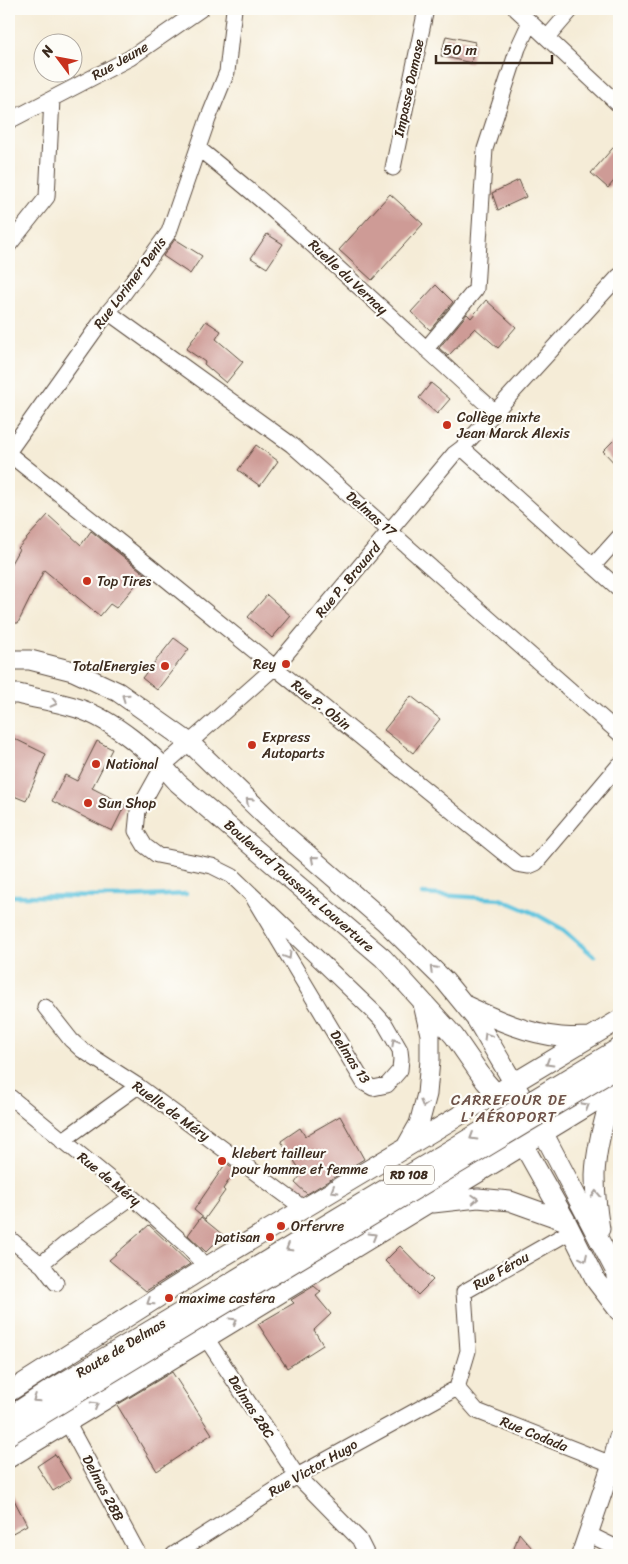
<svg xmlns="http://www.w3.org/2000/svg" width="628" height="1564" font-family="Sriracha,sans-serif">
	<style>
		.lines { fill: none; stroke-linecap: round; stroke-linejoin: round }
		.stream { stroke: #61c4de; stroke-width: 4.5 }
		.building { fill: #ce9b96 }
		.minor-casing { stroke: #57473a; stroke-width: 17 }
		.major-casing { stroke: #57473a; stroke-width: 21 }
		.minor { stroke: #fff; stroke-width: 15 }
		.major { stroke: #fff; stroke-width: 19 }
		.major-bridge-casing { stroke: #57473a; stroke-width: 21; stroke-linecap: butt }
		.major-bridge { stroke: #fff; stroke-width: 19 }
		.oneway { stroke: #a79f9a }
		.poi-dot { fill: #c8321e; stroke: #fdfcf7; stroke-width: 2 }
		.labels { text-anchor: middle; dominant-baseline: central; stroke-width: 4.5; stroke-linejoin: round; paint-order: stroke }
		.shield { fill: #fdfcf7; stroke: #75695f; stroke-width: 1 }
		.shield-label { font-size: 12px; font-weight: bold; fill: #3b2a1e }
		.street-label { font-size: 14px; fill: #3b2a1e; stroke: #fdfcf7 }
		.poi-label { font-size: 14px; fill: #3b2a1e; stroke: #fdfcf7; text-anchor: start }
		.neighbourhood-label { font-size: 15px; letter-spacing: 1px; fill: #6e5248; stroke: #fdfcf7 }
	</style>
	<rect width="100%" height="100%" fill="#fdfcf7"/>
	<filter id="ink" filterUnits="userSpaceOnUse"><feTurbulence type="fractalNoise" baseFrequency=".02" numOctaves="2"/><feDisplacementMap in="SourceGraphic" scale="10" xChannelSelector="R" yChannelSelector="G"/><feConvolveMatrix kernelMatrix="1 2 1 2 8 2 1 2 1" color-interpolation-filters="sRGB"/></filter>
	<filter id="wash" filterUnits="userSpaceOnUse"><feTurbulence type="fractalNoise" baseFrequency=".0096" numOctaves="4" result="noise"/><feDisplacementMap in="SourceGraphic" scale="20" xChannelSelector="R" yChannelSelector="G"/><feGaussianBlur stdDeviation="1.12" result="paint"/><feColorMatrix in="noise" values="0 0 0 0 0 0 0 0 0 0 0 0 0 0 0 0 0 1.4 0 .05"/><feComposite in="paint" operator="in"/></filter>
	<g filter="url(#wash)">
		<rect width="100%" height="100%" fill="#f5ecd7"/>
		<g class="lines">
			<path class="stream" d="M 422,894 L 500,899 L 534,913 L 564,930 L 594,956
				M 9,896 L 129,897 L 186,894"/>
		</g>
		<g id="blocks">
			<path class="building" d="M 446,36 L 475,42 L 471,63 L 441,56 Z
				M 619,141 L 619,175 L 608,188 L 591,173 Z
				M 519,180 L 526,197 L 498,210 L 492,193 Z
				M 390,194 L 423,224 L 372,280 L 339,250 Z
				M 267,234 L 283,244 L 267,268 L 251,258 Z
				M 175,239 L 202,256 L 190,274 L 163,256 Z
				M 436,285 L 453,302 L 430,330 L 411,312 Z
				M 486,300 L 516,327 L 498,348 L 475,328 L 448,356 L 439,348 L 467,314 L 471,318 Z
				M 206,321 L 221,331 L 216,339 L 243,362 L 226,383 L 204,364 L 205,362 L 186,349 Z
				M 431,383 L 450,399 L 437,414 L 419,398 Z
				M 619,435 L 619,468 L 603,451 Z
				M 256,445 L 278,461 L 260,486 L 238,470 Z
				M 48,515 L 81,545 L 91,531 L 145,574 L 116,608 L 110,604 L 100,616 L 44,570 L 18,623 L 9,623 L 9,567 L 19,549 L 18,548 Z
				M 267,595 L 291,616 L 272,638 L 248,617 Z
				M 174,638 L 189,649 L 157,690 L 142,678 Z
				M 411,696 L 440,719 L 413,753 L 384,730 Z
				M 9,736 L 46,754 L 26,801 L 9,794 Z
				M 97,741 L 112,749 L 92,788 L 125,805 L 112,831 L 52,801 L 65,775 L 77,781 Z
				M 340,1116 L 364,1159 L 307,1194 L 295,1183 L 302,1173 L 281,1141 L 300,1128 L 305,1136 Z
				M 226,1163 L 236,1170 L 223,1189 L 225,1191 L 205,1219 L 194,1210 Z
				M 201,1217 L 223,1235 L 206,1252 L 188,1235 Z
				M 149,1225 L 190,1264 L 146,1291 L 109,1260 Z
				M 400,1246 L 433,1280 L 418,1295 L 385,1261 Z
				M 314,1286 L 321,1292 L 316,1296 L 331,1314 L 314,1330 L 323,1345 L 287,1368 L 258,1324 L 294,1303 L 291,1300 Z
				M 172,1372 L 212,1434 L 157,1471 L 117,1405 Z
				M 55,1454 L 71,1480 L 53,1491 L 37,1466 Z
				M 9,1490 L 27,1525 L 9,1535 Z
				M 519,1533 L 538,1555 L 512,1555 Z"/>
		</g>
	</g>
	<g filter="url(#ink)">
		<use href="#blocks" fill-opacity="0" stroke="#57473a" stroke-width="1"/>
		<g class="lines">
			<g class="minor-casing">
				<path id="minor" d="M 516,9 L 619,105
					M 547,38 L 572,9
					M 9,121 L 130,58 L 201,9
					M 198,148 C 301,230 396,322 494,411
					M 393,168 L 426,9
					M 9,245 L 47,197 L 52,99
					M 108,312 L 292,445 L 619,733
					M 426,349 L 476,289 L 485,149 L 518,48 L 530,22
					M 462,448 L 619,589
					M 9,451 L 108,312 L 122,296 L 169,232 L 208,119 L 227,72 L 234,9
					M 9,454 L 151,567 L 517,864 L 529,866 L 536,863 L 619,765
					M 593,566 L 619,537
					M 254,899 L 364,1083 L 373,1088 L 387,1085 L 400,1070 L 401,1059 L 400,1050 L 385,1024 L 376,1014 L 232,876 L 212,866 L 157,855 L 145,846 L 136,831 L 138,811 L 163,766 L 275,667 L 454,454 L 462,448 L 619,276
					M 45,1007 L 71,1040 L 82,1050 L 138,1086 L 303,1208
					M 9,1096 L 132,1197 L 188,1247 L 206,1267
					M 62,1141 L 138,1086
					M 9,1238 L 43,1266 L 56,1283
					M 41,1264 L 64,1245 L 132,1197
					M 206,1338 L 297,1476 L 359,1539 L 367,1555
					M 457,1388 L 468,1351 L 464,1292 L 571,1231
					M 457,1388 L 477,1411 L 619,1467
					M 67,1422 L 139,1555
					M 588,1534 L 619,1549
					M 173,1555 L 297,1476 L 457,1388"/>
			</g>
			<g class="major-casing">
				<path id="major" d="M 9,660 L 30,660 L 73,671 L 118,692 L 190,743 L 284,834 L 384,921 L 445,981 L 476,1019 L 545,1136 L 615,1270 L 619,1296
					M 9,694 L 18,694 C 37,699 58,702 77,708 C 114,720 153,754 178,783 L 383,958 L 454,1036 L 485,1081 L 492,1089 L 566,1221 L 596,1281 L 619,1311
					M 467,1006 C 497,1020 528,1034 561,1037 C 570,1038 580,1037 589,1037
					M 406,1147 L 419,1124 L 427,1094 L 430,1060 L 430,1034 L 423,1004
					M 433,1203 L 478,1198 L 510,1201 L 566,1221
					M 600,1229 C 597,1211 595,1193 595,1175 C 596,1147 605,1118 612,1091
					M 9,1392 L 206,1267 L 619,1020
					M 9,1417 L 47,1392 L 198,1302
					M 9,1435 L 206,1315
					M 9,1458 L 619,1087
					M 581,1555 L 612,1464 L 619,1437"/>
			</g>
			<use href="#minor" class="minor"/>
			<use href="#major" class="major"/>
			<g class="major-bridge-casing">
				<path id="major-bridge" d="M 198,1302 L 619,1048
					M 206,1315 L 619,1067"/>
			</g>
			<use href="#major-bridge" class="major-bridge"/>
		</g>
		<defs><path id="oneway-chevron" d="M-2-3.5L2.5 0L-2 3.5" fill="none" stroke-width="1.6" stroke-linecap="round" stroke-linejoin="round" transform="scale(1.25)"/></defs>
		<g class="oneway">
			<use href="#oneway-chevron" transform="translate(125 697) rotate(-145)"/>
			<use href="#oneway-chevron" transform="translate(54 703) rotate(14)"/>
			<use href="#oneway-chevron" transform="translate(249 801) rotate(-137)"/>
			<use href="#oneway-chevron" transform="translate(314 859) rotate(-139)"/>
			<use href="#oneway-chevron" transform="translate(288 956) rotate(59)"/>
			<use href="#oneway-chevron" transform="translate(433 969) rotate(-135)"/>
			<use href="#oneway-chevron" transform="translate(487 1036) rotate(-121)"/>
			<use href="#oneway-chevron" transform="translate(395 1042) rotate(-120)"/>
			<use href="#oneway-chevron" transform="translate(549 1063) rotate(149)"/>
			<use href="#oneway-chevron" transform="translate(424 1104) rotate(105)"/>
			<use href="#oneway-chevron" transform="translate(586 1106) rotate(-31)"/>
			<use href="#oneway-chevron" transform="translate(473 1137) rotate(149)"/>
			<use href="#oneway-chevron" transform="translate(334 1190) rotate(150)"/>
			<use href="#oneway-chevron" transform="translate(596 1194) rotate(-93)"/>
			<use href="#oneway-chevron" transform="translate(475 1199) rotate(-3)"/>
			<use href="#oneway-chevron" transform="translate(373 1236) rotate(-31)"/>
			<use href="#oneway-chevron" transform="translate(289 1248) rotate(149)"/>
			<use href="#oneway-chevron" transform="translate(584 1258) rotate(64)"/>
			<use href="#oneway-chevron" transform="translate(150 1302) rotate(147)"/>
			<use href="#oneway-chevron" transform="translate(234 1321) rotate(-31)"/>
			<use href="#oneway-chevron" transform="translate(36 1399) rotate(147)"/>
			<use href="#oneway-chevron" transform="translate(95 1405) rotate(-31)"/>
		</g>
	</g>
	<g class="poi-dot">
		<circle cx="447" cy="425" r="5"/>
		<circle cx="87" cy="581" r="5"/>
		<circle cx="286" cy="664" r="5"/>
		<circle cx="165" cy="666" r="5"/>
		<circle cx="252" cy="745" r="5"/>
		<circle cx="96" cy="764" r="5"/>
		<circle cx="88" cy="803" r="5"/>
		<circle cx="222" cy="1161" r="5"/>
		<circle cx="281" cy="1226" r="5"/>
		<circle cx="270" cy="1237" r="5"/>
		<circle cx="169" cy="1298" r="5"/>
	</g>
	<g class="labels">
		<rect class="shield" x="384" y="1165.5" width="50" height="19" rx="4"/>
		<g class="shield-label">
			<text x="409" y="1175">RD 108</text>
		</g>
		<g class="street-label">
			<text transform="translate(120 61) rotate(-30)">Rue Jeune</text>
			<text transform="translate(409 88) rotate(-78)">Impasse Damase</text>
			<text transform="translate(348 277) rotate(43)">Ruelle du Vernay</text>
			<text transform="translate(130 283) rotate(-53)">Rue Lorimer Denis</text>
			<text transform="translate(371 514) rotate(41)">Delmas 17</text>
			<text transform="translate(348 580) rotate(-50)">Rue P. Brouard</text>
			<text transform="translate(321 705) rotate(39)">Rue P. Obin</text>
			<text transform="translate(299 886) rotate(41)">Boulevard Toussaint Louverture</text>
			<text transform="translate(350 1057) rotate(57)">Delmas 13</text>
			<text transform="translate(171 1111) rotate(36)">Ruelle de Méry</text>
			<text transform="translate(109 1179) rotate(39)">Rue de Méry</text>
			<text transform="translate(501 1271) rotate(-30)">Rue Férou</text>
			<text transform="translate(121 1348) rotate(-31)">Route de Delmas</text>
			<text transform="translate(251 1407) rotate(57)">Delmas 28C</text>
			<text transform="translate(534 1434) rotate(22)">Rue Codada</text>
			<text transform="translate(313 1468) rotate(-30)">Rue Victor Hugo</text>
			<text transform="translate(103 1488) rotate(62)">Delmas 28B</text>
		</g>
		<g class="poi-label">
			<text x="457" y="417">Collège mixte<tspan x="457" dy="16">Jean Marck Alexis</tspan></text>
			<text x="97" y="581">Top Tires</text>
			<text x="276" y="664" text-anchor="end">Rey</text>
			<text x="155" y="666" text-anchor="end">TotalEnergies</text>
			<text x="262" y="737">Express<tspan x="262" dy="16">Autoparts</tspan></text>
			<text x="106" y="764">National</text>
			<text x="98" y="803">Sun Shop</text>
			<text x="232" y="1153">klebert tailleur<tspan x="232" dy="16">pour homme et femme</tspan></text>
			<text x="291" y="1226">Orfervre</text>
			<text x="260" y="1237" text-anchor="end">patisan</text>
			<text x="179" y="1298">maxime castera</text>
		</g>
		<g class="neighbourhood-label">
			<text x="509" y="1100">CARREFOUR DE<tspan x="509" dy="17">L'AÉROPORT</tspan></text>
		</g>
	</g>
	<rect width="628" height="1564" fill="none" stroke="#fdfcf7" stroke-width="30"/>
	<g transform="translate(58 58) rotate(302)"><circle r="24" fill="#fdfcf7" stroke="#afa8a0"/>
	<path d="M0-4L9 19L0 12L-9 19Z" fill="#c8321e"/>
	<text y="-8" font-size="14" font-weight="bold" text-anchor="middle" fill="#3b2a1e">N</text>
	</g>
	<path d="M436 55v8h116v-8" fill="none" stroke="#3b2a1e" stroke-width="2.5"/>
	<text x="443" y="55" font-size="15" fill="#3b2a1e" stroke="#fdfcf7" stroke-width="4" paint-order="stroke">50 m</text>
</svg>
